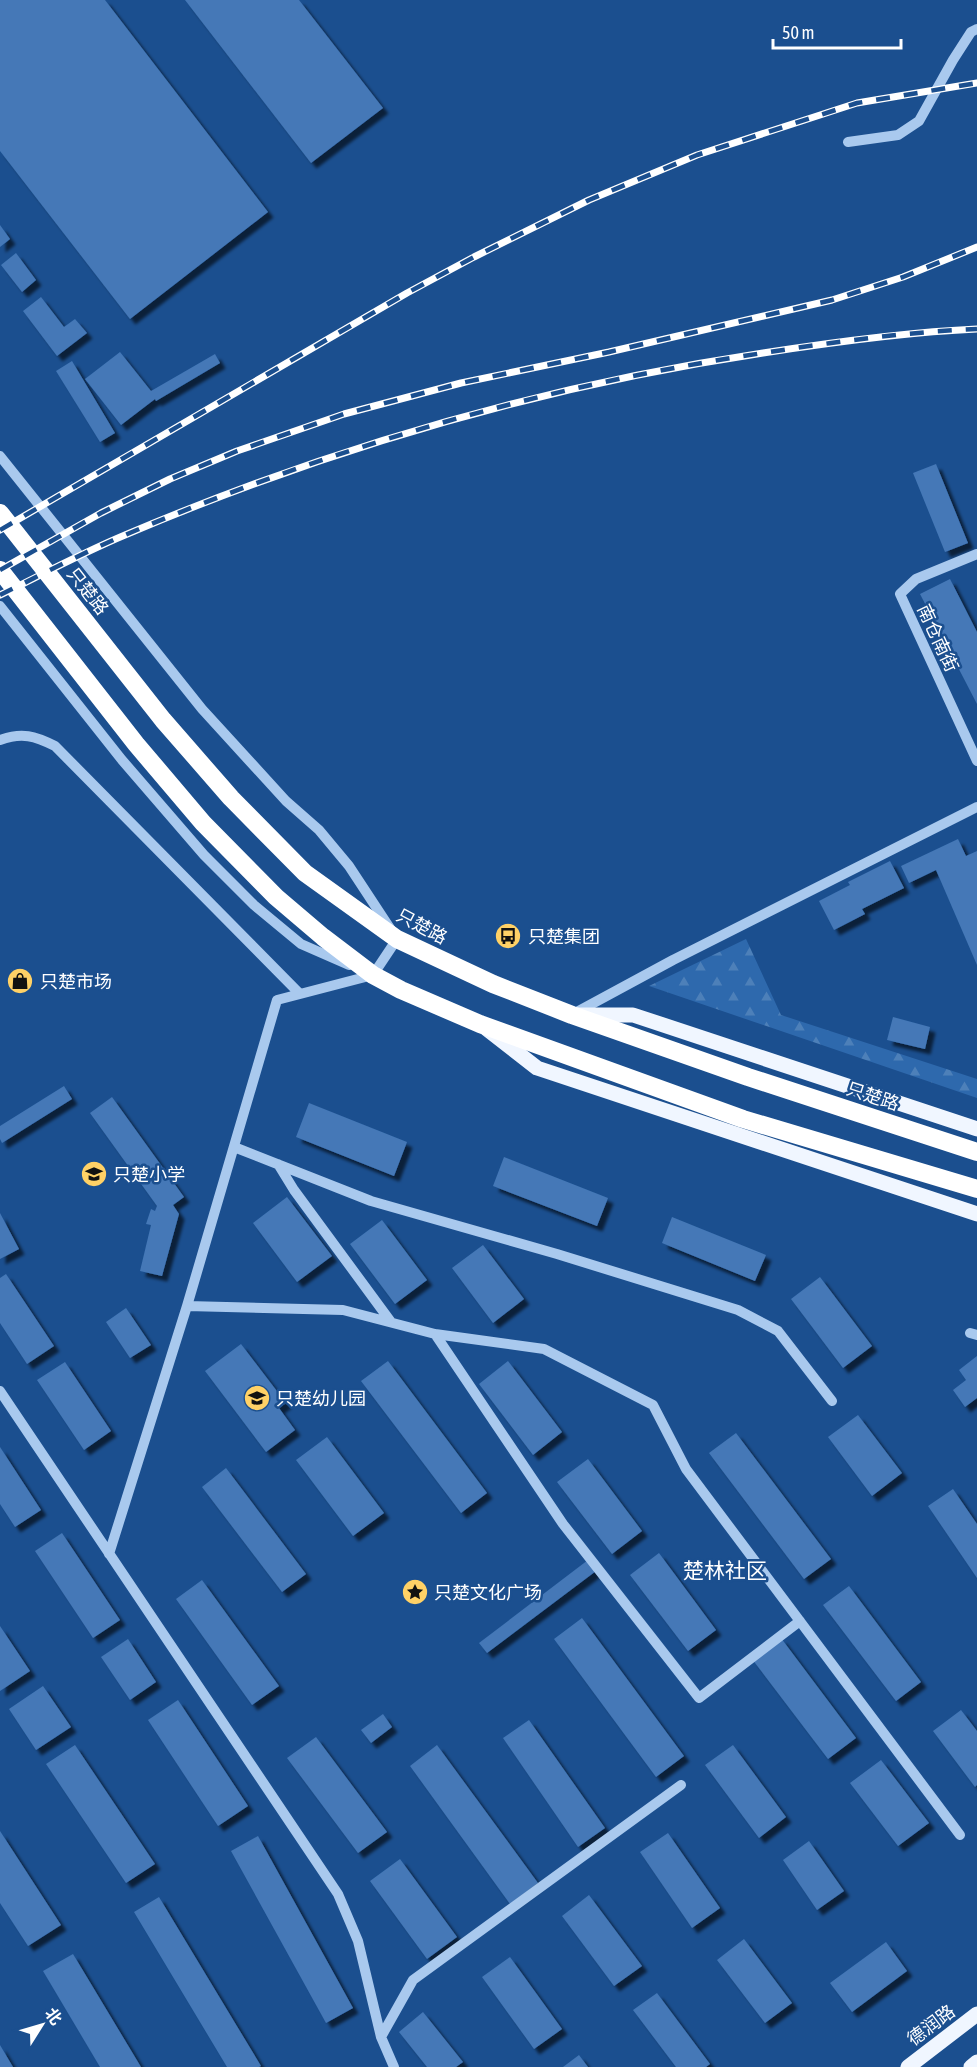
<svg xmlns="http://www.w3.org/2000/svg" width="977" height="2067" font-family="'Asap Condensed','Noto Sans SC',sans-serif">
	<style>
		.forest { fill: url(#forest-firs) }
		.building { fill: #4478b7; filter: url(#shadow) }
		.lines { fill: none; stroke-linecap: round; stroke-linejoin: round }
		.minor { stroke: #a9c9ee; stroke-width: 10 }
		.major { stroke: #f0f6ff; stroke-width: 15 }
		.highway { stroke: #fff; stroke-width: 18 }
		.rail-casing { stroke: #fff; stroke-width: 7 }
		.rail { stroke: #1b4f8f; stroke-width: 4.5; stroke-dasharray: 14; stroke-linecap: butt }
		.labels { text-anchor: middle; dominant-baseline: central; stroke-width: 5; stroke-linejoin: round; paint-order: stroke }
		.street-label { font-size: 18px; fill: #fff; stroke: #1b4f8f }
		.poi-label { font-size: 18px; fill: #fff; stroke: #1b4f8f; text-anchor: start }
		.quarter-label { font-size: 21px; fill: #fff; stroke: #1b4f8f }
	</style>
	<defs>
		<pattern id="forest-firs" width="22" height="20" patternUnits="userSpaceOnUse" patternTransform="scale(1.5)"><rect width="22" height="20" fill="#2e69ad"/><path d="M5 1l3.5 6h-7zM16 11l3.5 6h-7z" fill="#4d80b9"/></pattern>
		<filter id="shadow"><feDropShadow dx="5.5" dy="5.5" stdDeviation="1.5" flood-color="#0009"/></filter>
	</defs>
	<rect width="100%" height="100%" fill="#1b4f8f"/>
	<path class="forest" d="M 746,939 L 781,1015 L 977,1079 L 977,1098 L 649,986 Z"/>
	<path class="building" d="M 0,0 L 105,0 L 268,212 L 130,319 L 0,151 Z
		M 185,0 L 299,0 L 383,108 L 311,163 Z
		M 0,225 L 10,239 L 0,247 Z
		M 16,253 L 36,280 L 22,292 L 1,265 Z
		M 41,297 L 64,327 L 75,319 L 87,333 L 57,356 L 23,311 Z
		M 120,352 L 151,391 L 215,354 L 220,363 L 156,401 L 155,399 L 121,425 L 85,379 Z
		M 72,361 L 115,433 L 100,442 L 56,371 Z
		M 936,464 L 968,543 L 945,552 L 913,473 Z
		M 950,579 L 977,632 L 977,704 L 920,594 Z
		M 958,839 L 966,856 L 977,851 L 977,965 L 936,870 L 909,883 L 901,866 Z
		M 890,861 L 904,888 L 862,909 L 865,914 L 834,930 L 819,901 L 850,885 L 848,882 Z
		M 893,1017 L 930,1027 L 925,1049 L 887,1040 Z
		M 64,1086 L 72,1099 L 2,1143 L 0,1139 L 0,1126 Z
		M 112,1097 L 184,1197 L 173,1205 L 179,1214 L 162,1276 L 140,1271 L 151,1225 L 146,1224 L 151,1209 L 155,1211 L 157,1206 L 90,1113 Z
		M 309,1103 L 407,1142 L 394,1176 L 296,1137 Z
		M 504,1157 L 608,1198 L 597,1226 L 493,1186 Z
		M 287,1197 L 332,1256 L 297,1282 L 253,1223 Z
		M 0,1213 L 19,1249 L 0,1259 Z
		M 672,1217 L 766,1255 L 755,1281 L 662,1243 Z
		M 382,1220 L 427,1280 L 395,1304 L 350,1244 Z
		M 483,1245 L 524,1299 L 493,1323 L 452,1268 Z
		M 6,1274 L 54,1346 L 27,1364 L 0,1323 L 0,1278 Z
		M 820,1277 L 872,1346 L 843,1368 L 791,1299 Z
		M 126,1308 L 151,1345 L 130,1358 L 106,1322 Z
		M 241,1344 L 286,1403 L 279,1408 L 295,1430 L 266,1452 L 205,1371 Z
		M 977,1356 L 977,1398 L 965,1407 L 953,1390 L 966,1380 L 959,1370 Z
		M 388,1361 L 487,1493 L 461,1513 L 361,1381 Z
		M 508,1361 L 562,1432 L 533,1455 L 479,1384 Z
		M 65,1362 L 111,1431 L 84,1450 L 37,1380 Z
		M 858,1415 L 902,1473 L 872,1496 L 828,1437 Z
		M 736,1433 L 831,1559 L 804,1579 L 709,1453 Z
		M 327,1437 L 384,1513 L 353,1536 L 296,1460 Z
		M 0,1447 L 41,1510 L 15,1527 L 0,1504 Z
		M 588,1459 L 642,1531 L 612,1554 L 557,1482 Z
		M 226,1468 L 306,1574 L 282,1592 L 202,1487 Z
		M 953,1489 L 977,1524 L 977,1578 L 928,1506 Z
		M 62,1533 L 120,1620 L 93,1638 L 35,1551 Z
		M 659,1553 L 716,1630 L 688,1651 L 630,1575 Z
		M 588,1560 L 596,1571 L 487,1653 L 479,1643 Z
		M 202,1580 L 279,1686 L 252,1705 L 176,1599 Z
		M 849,1586 L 921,1682 L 896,1701 L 823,1605 Z
		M 582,1618 L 684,1756 L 656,1777 L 554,1639 Z
		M 0,1626 L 30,1671 L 0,1691 Z
		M 781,1638 L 856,1738 L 828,1759 L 752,1659 Z
		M 128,1639 L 156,1682 L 130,1700 L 101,1657 Z
		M 43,1686 L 71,1727 L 36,1750 L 9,1709 Z
		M 178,1700 L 248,1806 L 218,1826 L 148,1720 Z
		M 961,1710 L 977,1731 L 977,1785 L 975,1787 L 933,1731 Z
		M 383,1714 L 392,1727 L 371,1743 L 361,1730 Z
		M 529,1720 L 605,1828 L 578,1847 L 503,1738 Z
		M 316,1737 L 387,1832 L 358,1853 L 287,1758 Z
		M 75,1745 L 155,1864 L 126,1883 L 46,1764 Z
		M 437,1745 L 538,1883 L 510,1904 L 410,1766 Z
		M 733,1745 L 786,1817 L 759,1838 L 705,1765 Z
		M 881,1760 L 929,1823 L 898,1846 L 850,1783 Z
		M 0,1831 L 61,1925 L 28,1946 L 0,1903 Z
		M 668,1833 L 720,1908 L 692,1928 L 640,1852 Z
		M 258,1836 L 353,2008 L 326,2023 L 231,1851 Z
		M 809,1841 L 844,1891 L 817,1910 L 783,1860 Z
		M 400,1859 L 457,1937 L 427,1959 L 370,1881 Z
		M 589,1895 L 642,1966 L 614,1986 L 562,1916 Z
		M 159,1897 L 261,2066 L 259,2067 L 227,2067 L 134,1912 Z
		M 744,1939 L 792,2003 L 765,2023 L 717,1960 Z
		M 886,1942 L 907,1971 L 852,2012 L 830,1983 Z
		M 73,1954 L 141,2067 L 100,2067 L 43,1971 Z
		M 510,1957 L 562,2029 L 534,2049 L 482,1977 Z
		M 657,1993 L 710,2064 L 706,2067 L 676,2067 L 633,2010 Z
		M 423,2012 L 463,2062 L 456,2067 L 427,2067 L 399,2032 Z
		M 0,2045 L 13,2067 L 0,2067 Z
		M 579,2055 L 588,2067 L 563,2067 Z"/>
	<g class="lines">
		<path class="minor" d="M 848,142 L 898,135 L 919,121 L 953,60 L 971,32 L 977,29
			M 0,456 L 202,709 L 286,801 L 319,830 L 349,866 L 397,939 L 373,975 L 277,1000 L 187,1306 L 109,1554
			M 977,554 L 916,579 L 900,594 L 977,761
			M 0,606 L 122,760 L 204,855 L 254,905 L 301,944 L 349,965
			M 0,740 C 22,732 35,736 55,746 L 300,994
			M 575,1013 L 673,960 L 977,807
			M 234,1147 L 371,1201 L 557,1254 L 738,1310 L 778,1331 L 832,1401
			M 278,1164 L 294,1190 L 391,1322
			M 187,1306 L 343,1310 L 435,1334 L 544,1349 L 653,1405 L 686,1469 L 960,1835
			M 970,1333 L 977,1335
			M 435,1334 L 563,1524 L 699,1698 L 800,1621
			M 0,1391 L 338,1894 L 358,1941 L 381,2037 L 394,2067
			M 381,2037 L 413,1980 L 681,1785"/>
		<path class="major" d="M 578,1015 L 633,1015 L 977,1129
			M 487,1029 L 537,1068 L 977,1214
			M 908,2067 L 977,2014
			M 971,2067 L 977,2062"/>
		<path class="highway" d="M 0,513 L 163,720 L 231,798 L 305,873 L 397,939 L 493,984 L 572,1015 L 748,1077 L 977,1152
			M 0,570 L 136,744 L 203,823 L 276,897 L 323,937 L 373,975 L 401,990 L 480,1024 L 743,1119 L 977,1189"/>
		<g class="rail-casing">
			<path id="rail" d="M 0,530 L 407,293 L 474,257 L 589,200 L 697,155 L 857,103 L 977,83
				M 0,570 L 101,513 L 170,479 L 237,451 L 344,414 L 461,383 L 609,352 L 832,300 L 903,277 L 977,247
				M 0,595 C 41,575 82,553 125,535 C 330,448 543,386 763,353 C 834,342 906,332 977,329"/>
		</g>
		<use href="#rail" class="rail"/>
	</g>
	<defs>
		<g id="bus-disc" transform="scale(1.35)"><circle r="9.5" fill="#ffd166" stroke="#1b4f8f"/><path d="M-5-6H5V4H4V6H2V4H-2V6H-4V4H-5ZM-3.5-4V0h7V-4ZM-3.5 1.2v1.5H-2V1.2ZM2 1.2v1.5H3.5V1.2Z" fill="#111"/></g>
		<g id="shop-disc" transform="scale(1.35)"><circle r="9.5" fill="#ffd166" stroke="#1b4f8f"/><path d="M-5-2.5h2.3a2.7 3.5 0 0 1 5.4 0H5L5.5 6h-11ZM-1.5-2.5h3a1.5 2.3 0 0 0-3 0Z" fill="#111"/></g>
		<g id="school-disc" transform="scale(1.35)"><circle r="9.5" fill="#ffd166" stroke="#1b4f8f"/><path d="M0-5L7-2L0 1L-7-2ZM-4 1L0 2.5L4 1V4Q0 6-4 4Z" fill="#111"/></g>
		<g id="sight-disc" transform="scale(1.35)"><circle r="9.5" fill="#ffd166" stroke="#1b4f8f"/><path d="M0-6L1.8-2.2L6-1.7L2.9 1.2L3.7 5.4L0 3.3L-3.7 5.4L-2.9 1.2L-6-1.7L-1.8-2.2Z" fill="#111"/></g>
	</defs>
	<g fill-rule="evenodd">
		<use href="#bus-disc" x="508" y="936"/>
		<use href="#shop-disc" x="20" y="981"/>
		<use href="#school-disc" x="94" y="1174"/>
		<use href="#school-disc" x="257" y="1398"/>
		<use href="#sight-disc" x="415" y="1592"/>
	</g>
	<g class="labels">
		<g class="street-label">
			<text transform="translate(88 591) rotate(52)">只楚路</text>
			<text transform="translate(938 638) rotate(65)">南仓南街</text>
			<text transform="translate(422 926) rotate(28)">只楚路</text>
			<text transform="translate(873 1096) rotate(18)">只楚路</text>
			<text transform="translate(931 2025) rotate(-37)">德润路</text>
		</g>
		<g class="poi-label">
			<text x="528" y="936">只楚集团</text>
			<text x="40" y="981">只楚市场</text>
			<text x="113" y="1174">只楚小学</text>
			<text x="276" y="1398">只楚幼儿园</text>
			<text x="434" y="1592">只楚文化广场</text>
		</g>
		<g class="quarter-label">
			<text x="725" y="1570">楚林社区</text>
		</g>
	</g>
	<g transform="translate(42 2025) rotate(53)" stroke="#1b4f8f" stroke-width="4.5" paint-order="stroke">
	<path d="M0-4.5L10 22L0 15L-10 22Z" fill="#ffffff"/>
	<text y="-9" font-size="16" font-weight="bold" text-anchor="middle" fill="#ffffff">北</text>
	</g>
	<path d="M773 39v9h128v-9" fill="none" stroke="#ffffff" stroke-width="3"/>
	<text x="782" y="39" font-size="18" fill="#ffffff" stroke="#1b4f8f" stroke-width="4.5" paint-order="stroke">50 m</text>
</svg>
